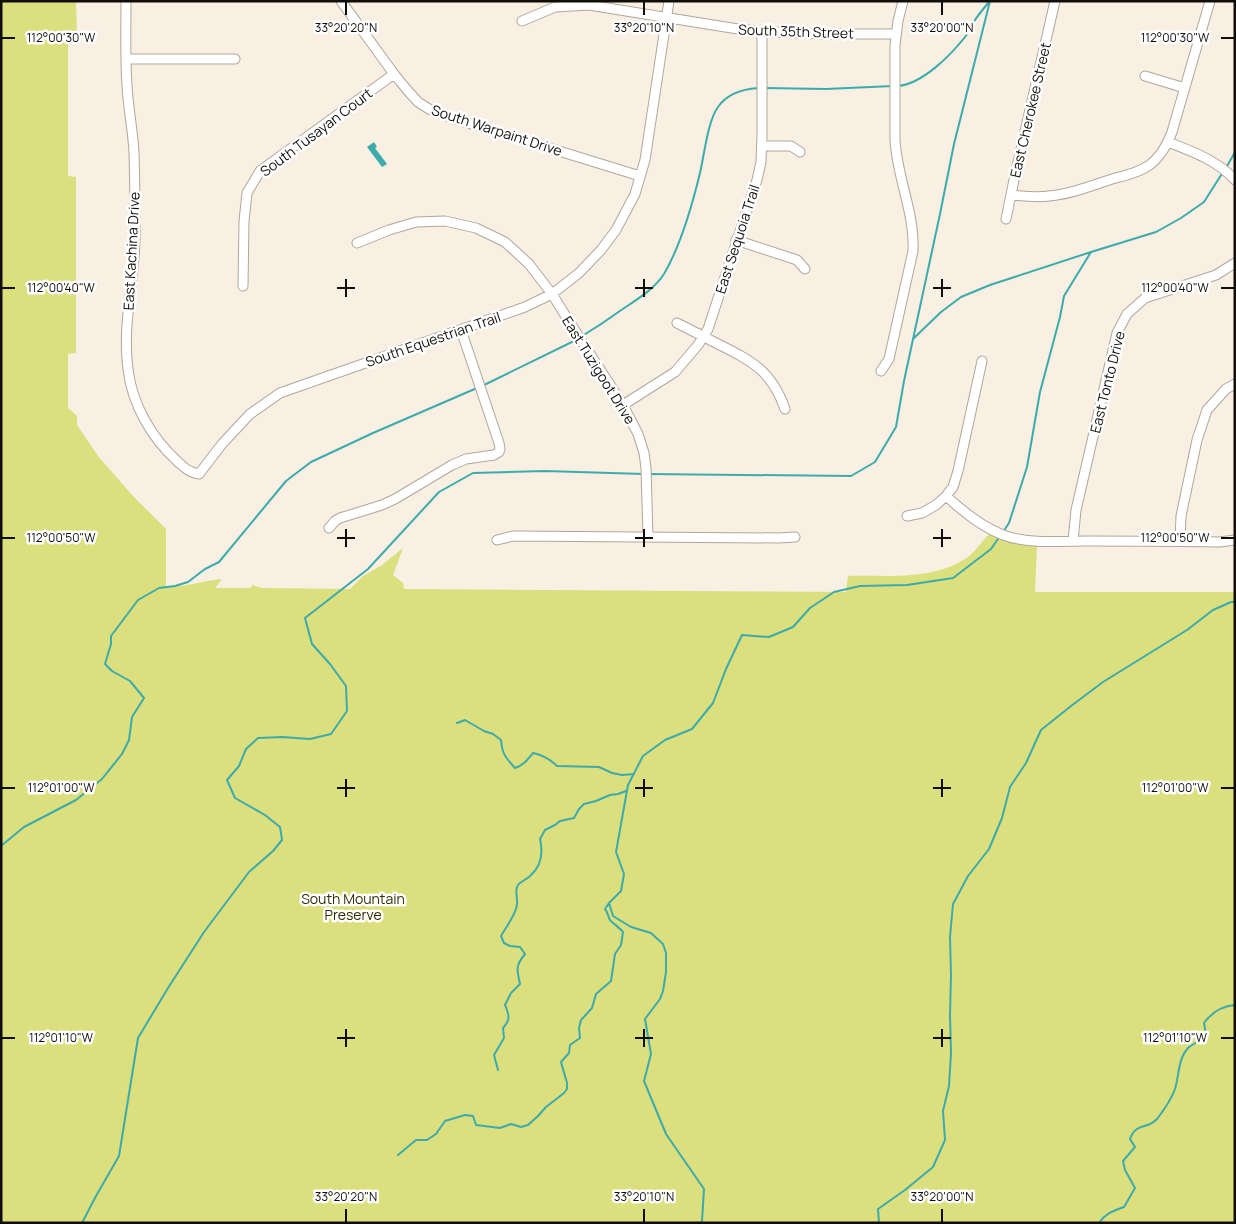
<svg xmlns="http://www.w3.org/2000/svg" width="1236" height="1224" font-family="Manrope,sans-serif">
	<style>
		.green { fill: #dbdf7e }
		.water { fill: #3cabac }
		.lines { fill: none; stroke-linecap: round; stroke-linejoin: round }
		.stream { stroke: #3cabac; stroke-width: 2 }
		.minor-casing { stroke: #b0a69a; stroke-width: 11 }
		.minor { stroke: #fff; stroke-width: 9 }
		.ticks { fill: none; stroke: #110e0a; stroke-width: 2 }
		.labels { text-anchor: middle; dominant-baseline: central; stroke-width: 5; stroke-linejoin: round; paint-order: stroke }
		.street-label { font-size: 14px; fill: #110e0a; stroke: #fff }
		.park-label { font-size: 14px; fill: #2e2f03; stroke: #fff }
		.ticks-label { font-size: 12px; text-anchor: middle; fill: #110e0a; stroke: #fff; stroke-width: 5; stroke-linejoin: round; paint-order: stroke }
	</style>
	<rect width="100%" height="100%" fill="#f9efe2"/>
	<path class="green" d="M 1,1 L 76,1 L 77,36 L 68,36 L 68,176 L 76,177 L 76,353 L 68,354 L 68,408 L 77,416 L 77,425 L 98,456 L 132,495 L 166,529 L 166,587 C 186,587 202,581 222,579 L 215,588 L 251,588 L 252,585 L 262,588 L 350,589 L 363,576 L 382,565 L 403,548 L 393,575 L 403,583 L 404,589 L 846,592 L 848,576 C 888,575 934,581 968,557 C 976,551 982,541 989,534 L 1012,543 L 1037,546 L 1035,592 L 1235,592 L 1235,1223 L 1,1223 Z"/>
	<path class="water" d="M 374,142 L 377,147 L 375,148 L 387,164 L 382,167 L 367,147 Z"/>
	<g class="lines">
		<path class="stream" d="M 898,86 C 922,84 950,56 965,37 C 969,32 971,26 975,20 C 979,14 984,8 989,2
			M 765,88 L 826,89 L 893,86
			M 1226,168 L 1235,152
			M 582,336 C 594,329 606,321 617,313 C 634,301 653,291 664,274 C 681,245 692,206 700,173 C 704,156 708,120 718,107 C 727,94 743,89 758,88
			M 913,339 L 941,312 L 961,297 L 990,285 L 1091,252 L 1156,232 L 1181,218 L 1204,202 L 1223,172
			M 484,385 L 576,340
			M 648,474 L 851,476 L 875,462 L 896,427 L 904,381 L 940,214 L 954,144 L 990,1
			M 1003,532 L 1009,523 L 1027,467 L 1040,392 L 1060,317 L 1064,296 L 1091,252
			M 457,723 L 465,720 L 484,731 L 493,734 L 501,740 C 502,754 506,758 515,768 C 523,766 528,759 533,753 C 542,755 551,760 557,766 L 599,767 L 612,773 L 622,775 L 634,774
			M 1,846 L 24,827 L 76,800 L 102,779 L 122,754 L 129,740 L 132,717 L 144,698 L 130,681 L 112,671 L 105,664 L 111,644 L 111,636 L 138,600 L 159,588 L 175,586 L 188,582 L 205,569 L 219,562 L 286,481 L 311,462 L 373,433 L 477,388
			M 498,1070 L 494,1055 L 504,1038 L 503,1028 C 511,1019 509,1015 505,1005 L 511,993 L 520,984 C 517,970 515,966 525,954 L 520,947 L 510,946 L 504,943 L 501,936 C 506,927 517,913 517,904 C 518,897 514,891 518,885 C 521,881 528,879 531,875 C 542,865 543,852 540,839 L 545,830 L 555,825 L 560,821 L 574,818 L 579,809 L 584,804 L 596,801 L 610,795 L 618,794 L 626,791
			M 398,1155 L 416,1140 L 427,1140 L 436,1134 L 445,1121 L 465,1115 L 473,1116 L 476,1125 L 500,1128 L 511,1124 L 521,1127 L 528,1125 L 538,1116 L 546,1107 L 564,1093 L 567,1089 L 567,1083 L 561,1062 L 569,1053 L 570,1045 L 580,1038 L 579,1028 L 581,1020 L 592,1008 L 596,994 L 611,981 L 615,954 L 621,945 L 623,932 C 619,927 612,923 610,920 C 608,917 608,912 605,909 L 609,903
			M 82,1223 L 96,1196 L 119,1156 L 138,1038 L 168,988 L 204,932 L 249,872 L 273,851 L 282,840 L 280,827 L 265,815 L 235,798 L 227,780 L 239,766 L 246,749 L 258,738 L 282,737 L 310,739 L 331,734 L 347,711 L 346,686 L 330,664 L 312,644 L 305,618 L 368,569 L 439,492 L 473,473 L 545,471 L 644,474
			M 701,1223 L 702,1221 L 704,1189 L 666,1134 L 644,1081 L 651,1054 L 645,1019 L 660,999 L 663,991 L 666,972 L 666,953 L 663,944 L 651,933 L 631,927 L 613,916 L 609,903 L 621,891 L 624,874 L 616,852 L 628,785 L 643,756 L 665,740 L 692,729 L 713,703 L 726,669 L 742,635 L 769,637 L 793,627 L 810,608 L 834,592 L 860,586 L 907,585 L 953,578 L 991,549 L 1000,536
			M 879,1223 L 878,1209 L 905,1190 L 933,1167 L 945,1140 L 943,1111 L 949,1086 L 951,1053 L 950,1015 L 951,975 L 950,937 L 953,904 L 968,876 L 989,849 L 1002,818 L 1010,787 L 1026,763 L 1041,730 L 1071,706 L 1103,682 L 1187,630 L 1213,610 L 1231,602 L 1235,602
			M 1099,1223 C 1106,1213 1113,1211 1124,1207 L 1135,1188 L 1125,1170 L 1123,1161 L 1135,1147 L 1130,1139 C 1136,1122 1147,1130 1157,1119 C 1164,1110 1171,1100 1175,1089 C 1179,1076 1178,1059 1188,1048 C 1190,1046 1194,1044 1197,1042 C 1200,1039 1203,1036 1206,1034 L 1204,1023 C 1212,1012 1221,1006 1235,1005"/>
		<g class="minor-casing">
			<path id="minor" d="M 126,1 C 126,29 125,57 127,85 C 128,108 133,130 134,153 C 135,182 135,211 135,240 C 134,283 122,326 128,369 C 132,404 151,437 177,461 C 185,468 188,472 199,474 L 222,444 L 250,414 L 280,393 L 525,307 L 552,294 L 579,273 L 601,250 L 616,230 L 635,194 L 645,160 L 669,1
				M 341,1 L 394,74 L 408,91 L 418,102 L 429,109 L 455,119 L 640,176
				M 522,21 L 555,7 L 589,5 L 738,29 C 790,35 843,34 896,34
				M 126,59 L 235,59
				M 1145,76 L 1185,88
				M 1168,142 C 1191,151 1217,160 1235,180
				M 762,146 L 791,146 L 800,152
				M 1011,195 C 1023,196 1036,198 1049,196 C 1071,194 1091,186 1112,179 C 1124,176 1138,173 1148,166 C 1160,158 1167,145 1172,132 L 1210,1
				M 1006,219 L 1015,175 L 1055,1
				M 736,240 L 797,260 L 805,269
				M 357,243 L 389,230 L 416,222 L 445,221 L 476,228 L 505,242 L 529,264 L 552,294 L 577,334 L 623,405 L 638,434 L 644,453 L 646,468 L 648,537
				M 243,286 L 244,221 L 247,193 L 260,171 L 394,74
				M 677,323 C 691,330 704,337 718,344 C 752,361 772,371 785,409
				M 881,371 L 889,359 L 913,251 C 915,213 897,178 895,140 L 895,45 L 898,21 L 903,1
				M 623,405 L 675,372 L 698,345 L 708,329 L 757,180 L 761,162 L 762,136 L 762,32
				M 946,496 C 964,512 983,528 1006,536 C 1030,544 1061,541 1086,541 C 1130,541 1175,541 1219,542 L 1235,540
				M 907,516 L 922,513 L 936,505 L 946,496 L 953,487 L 958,471 L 982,361
				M 329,528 L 335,521 L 340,518 L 382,505 L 395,499 L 452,465 L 466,459 L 494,455 L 499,452 L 500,449 L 499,443 L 461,330
				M 497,540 L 513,536 L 779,538 L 795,537
				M 1073,541 L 1076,510 L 1117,333 L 1127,314 L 1145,298 L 1216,275 L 1235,263
				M 1180,541 L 1181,516 L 1197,440 L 1207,410 L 1226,389 L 1235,384"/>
		</g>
		<use href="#minor" class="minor"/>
	</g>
	<path class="ticks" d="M 346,2 L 346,15M 644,2 L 644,15M 942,2 L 942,15M 2,38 L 15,38M 1221,38 L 1234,38M 346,279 L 346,297M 644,279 L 644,297M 942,279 L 942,297M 2,288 L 15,288M 337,288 L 355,288M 635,288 L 653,288M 933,288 L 951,288M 1221,288 L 1234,288M 346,529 L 346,547M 644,529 L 644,547M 942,529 L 942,547M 2,538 L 15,538M 337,538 L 355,538M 635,538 L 653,538M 933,538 L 951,538M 1221,538 L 1234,538M 346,779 L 346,797M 644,779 L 644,797M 942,779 L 942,797M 2,788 L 15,788M 337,788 L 355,788M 635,788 L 653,788M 933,788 L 951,788M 1221,788 L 1234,788M 346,1029 L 346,1047M 644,1029 L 644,1047M 942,1029 L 942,1047M 2,1038 L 15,1038M 337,1038 L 355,1038M 635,1038 L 653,1038M 933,1038 L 951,1038M 1221,1038 L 1234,1038M 346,1209 L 346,1222M 644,1209 L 644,1222M 942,1209 L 942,1222"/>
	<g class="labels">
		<g class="street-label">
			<text transform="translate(796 31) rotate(2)">South 35th Street</text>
			<text transform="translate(1030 110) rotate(-77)">East Cherokee Street</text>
			<text transform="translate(497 130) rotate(18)">South Warpaint Drive</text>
			<text transform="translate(316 132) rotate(-37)">South Tusayan Court</text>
			<text transform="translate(737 239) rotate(-72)">East Sequoia Trail</text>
			<text transform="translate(131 251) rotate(-87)">East Kachina Drive</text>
			<text transform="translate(433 339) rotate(-19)">South Equestrian Trail</text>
			<text transform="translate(599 370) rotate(58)">East Tuzigoot Drive</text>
			<text transform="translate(1107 382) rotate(-76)">East Tonto Drive</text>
		</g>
		<g class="park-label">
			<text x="353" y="898">South Mountain<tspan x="353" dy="16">Preserve</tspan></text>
		</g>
	</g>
	<g class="ticks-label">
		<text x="346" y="32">33°20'20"N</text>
		<text x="644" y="32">33°20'10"N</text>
		<text x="942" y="32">33°20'00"N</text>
		<text x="1175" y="42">112°00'30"W</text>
		<text x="61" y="42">112°00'30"W</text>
		<text x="1175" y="292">112°00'40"W</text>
		<text x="61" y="292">112°00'40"W</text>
		<text x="1175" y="542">112°00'50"W</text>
		<text x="61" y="542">112°00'50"W</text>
		<text x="1175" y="792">112°01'00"W</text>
		<text x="61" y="792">112°01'00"W</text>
		<text x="1175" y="1042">112°01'10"W</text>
		<text x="61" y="1042">112°01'10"W</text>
		<text x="346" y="1201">33°20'20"N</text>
		<text x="644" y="1201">33°20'10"N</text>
		<text x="942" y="1201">33°20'00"N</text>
	</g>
	<rect width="1236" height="1224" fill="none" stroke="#110e0a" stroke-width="5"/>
</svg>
